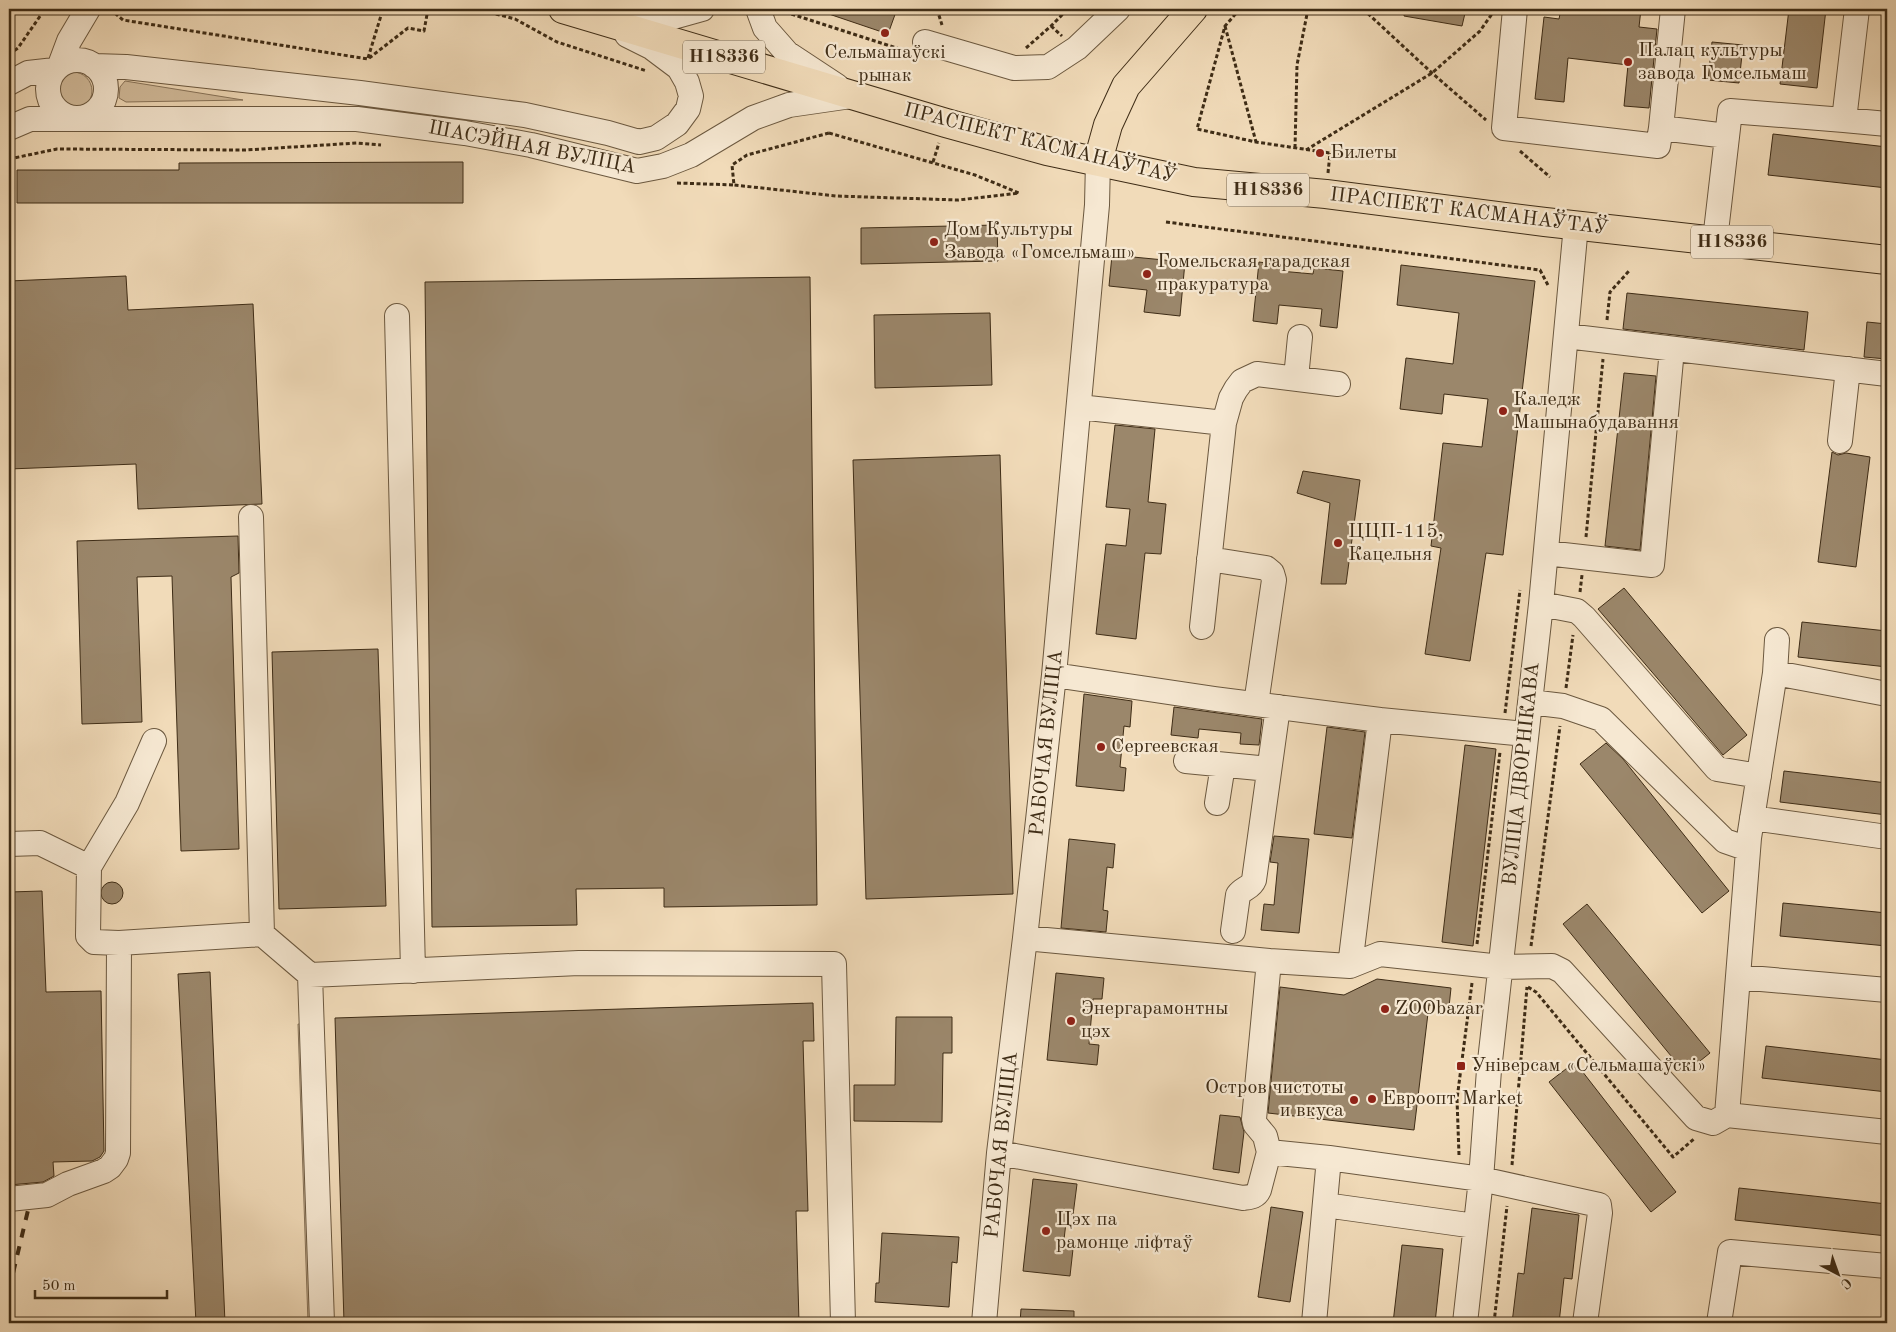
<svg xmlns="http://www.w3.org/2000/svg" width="1896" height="1332" font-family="'Old Standard TT',serif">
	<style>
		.green { fill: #d3bd9d; stroke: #88745a }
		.building { fill: #9b876b; stroke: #3e2c16 }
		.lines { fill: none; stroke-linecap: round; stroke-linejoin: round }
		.minor-casing { stroke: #6b583f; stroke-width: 26 }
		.major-casing { stroke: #3e2c16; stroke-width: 30 }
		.path { stroke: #3e2c16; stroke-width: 3; stroke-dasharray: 4 2.5; stroke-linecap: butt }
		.minor { stroke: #f6e8d2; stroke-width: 24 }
		.major { stroke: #f1dbb9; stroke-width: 28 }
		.rail { stroke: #3e2c16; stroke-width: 4; stroke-dasharray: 9 9; stroke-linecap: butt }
		.poi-dot { fill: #8f2418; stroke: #f6e8d2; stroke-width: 2 }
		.labels { text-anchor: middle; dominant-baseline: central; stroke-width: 4.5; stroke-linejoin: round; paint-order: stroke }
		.shield { fill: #f6e8d2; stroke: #75644e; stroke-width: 1 }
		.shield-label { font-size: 19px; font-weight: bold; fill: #3e2c16 }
		.poi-label { font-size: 20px; fill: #3e2c16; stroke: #f6e8d2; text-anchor: start }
		.street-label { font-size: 20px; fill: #3e2c16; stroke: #f6e8d2 }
	</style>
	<rect width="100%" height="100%" fill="#f1dbb9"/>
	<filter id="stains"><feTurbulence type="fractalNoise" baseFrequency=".004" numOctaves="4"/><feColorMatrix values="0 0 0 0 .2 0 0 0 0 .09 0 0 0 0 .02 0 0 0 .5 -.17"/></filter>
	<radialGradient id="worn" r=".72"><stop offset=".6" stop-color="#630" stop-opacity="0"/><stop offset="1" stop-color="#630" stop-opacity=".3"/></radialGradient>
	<path class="green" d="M54 91a19 19 0 1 1 38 0a19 19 0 1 1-38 0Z
		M 125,81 L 243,100 L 126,102 L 119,98 L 120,87 Z
		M 298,1024 L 306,1025 L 316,1323 L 308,1323 Z"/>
	<path class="building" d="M 820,9 L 897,9 L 888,34 L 820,11 Z
		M 1405,9 L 1466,9 L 1462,26 L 1404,16 Z
		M 1561,9 L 1641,9 L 1639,27 L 1657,29 L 1649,108 L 1624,106 L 1628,65 L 1568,58 L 1564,102 L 1535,99 L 1544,17 L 1559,19 Z
		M 1789,9 L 1826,9 L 1817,88 L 1780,84 Z
		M 1712,42 L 1743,45 L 1739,83 L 1708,80 Z
		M 1773,134 L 1887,147 L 1887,188 L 1768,175 Z
		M 463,162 L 463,203 L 17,203 L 17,170 L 179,170 L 179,163 Z
		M 997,225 L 998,261 L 861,264 L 861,228 Z
		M 1112,255 L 1185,262 L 1180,316 L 1144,312 L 1147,290 L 1109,286 Z
		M 1259,262 L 1281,265 L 1280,271 L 1313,274 L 1314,268 L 1343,271 L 1337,328 L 1320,326 L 1322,309 L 1279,305 L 1277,324 L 1253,321 Z
		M 1401,265 L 1535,281 L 1503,555 L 1486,553 L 1470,661 L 1425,654 L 1441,548 L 1431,546 L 1443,443 L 1482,447 L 1488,399 L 1444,394 L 1442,414 L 1400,409 L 1406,358 L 1453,364 L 1459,313 L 1397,305 Z
		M 126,276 L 128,310 L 253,304 L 262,504 L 138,509 L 136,464 L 9,469 L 9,281 Z
		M 810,277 L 817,905 L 664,907 L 664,888 L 576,889 L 577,925 L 432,927 L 425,282 Z
		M 1627,293 L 1808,312 L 1804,350 L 1623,329 Z
		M 990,313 L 992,385 L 875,388 L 874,315 Z
		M 1867,322 L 1887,324 L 1887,359 L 1864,357 Z
		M 1624,373 L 1656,376 L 1640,550 L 1605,546 Z
		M 1115,425 L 1155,429 L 1148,502 L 1166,504 L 1161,554 L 1145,553 L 1136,639 L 1096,634 L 1106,544 L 1126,546 L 1130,509 L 1106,507 Z
		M 1832,452 L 1838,455 L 1846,453 L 1870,457 L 1856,567 L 1818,562 Z
		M 1000,455 L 1013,894 L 866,899 L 853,460 Z
		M 1303,471 L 1360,480 L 1346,584 L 1321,584 L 1330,503 L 1297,493 Z
		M 238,536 L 239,573 L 231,577 L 239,849 L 181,851 L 172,576 L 137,577 L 142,722 L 82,724 L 77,541 Z
		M 1624,588 L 1747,735 L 1723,755 L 1598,609 Z
		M 1802,622 L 1887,631 L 1887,667 L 1798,657 Z
		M 378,649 L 386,906 L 279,909 L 272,652 Z
		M 1084,694 L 1132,701 L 1130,727 L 1124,726 L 1120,767 L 1126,768 L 1124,791 L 1076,786 Z
		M 1174,707 L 1262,719 L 1259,745 L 1240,744 L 1241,733 L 1199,729 L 1198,738 L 1171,735 Z
		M 1327,727 L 1365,732 L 1352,838 L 1314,834 Z
		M 1606,743 L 1623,759 L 1729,891 L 1702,913 L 1580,764 Z
		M 1465,745 L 1496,749 L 1473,946 L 1442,942 Z
		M 1784,771 L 1887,783 L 1887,815 L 1780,802 Z
		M 1274,836 L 1309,839 L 1299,933 L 1261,930 L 1264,904 L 1274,905 L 1278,863 L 1270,862 Z
		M 1069,839 L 1115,844 L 1113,868 L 1107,867 L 1103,910 L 1108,911 L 1106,932 L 1061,928 Z
		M101 893a11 11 0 1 1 22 0a11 11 0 1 1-22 0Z
		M 42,891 L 46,992 L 101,991 L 104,1151 L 100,1157 L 92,1161 L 53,1162 L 54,1176 L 43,1182 L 9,1185 L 9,892 Z
		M 1783,903 L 1887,913 L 1887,946 L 1780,936 Z
		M 1587,904 L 1710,1053 L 1685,1073 L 1563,924 Z
		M 210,972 L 225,1323 L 196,1323 L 178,974 Z
		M 1056,973 L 1104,978 L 1102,999 L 1093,999 L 1089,1044 L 1099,1045 L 1097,1065 L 1047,1060 Z
		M 1377,979 L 1451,988 L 1449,1007 L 1429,1005 L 1414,1130 L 1268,1113 L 1280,987 L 1344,995 Z
		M 813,1003 L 814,1041 L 803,1041 L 808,1211 L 796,1211 L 799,1323 L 344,1323 L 335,1018 Z
		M 896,1017 L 952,1017 L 952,1053 L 943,1053 L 942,1122 L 854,1121 L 854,1085 L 895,1085 Z
		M 1766,1046 L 1887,1060 L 1887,1092 L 1762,1078 Z
		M 1575,1062 L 1676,1192 L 1651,1212 L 1549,1082 Z
		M 1220,1115 L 1240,1117 L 1244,1132 L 1239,1173 L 1213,1169 Z
		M 1033,1179 L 1077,1184 L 1073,1215 L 1067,1214 L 1063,1248 L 1073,1249 L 1070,1276 L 1023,1271 Z
		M 1739,1188 L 1887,1204 L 1887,1236 L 1735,1220 Z
		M 1271,1207 L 1303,1212 L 1290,1302 L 1258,1297 Z
		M 1532,1208 L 1579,1215 L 1572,1279 L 1564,1278 L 1559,1323 L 1512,1323 L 1518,1273 L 1524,1274 Z
		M 882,1233 L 959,1237 L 957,1263 L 952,1262 L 949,1307 L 875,1302 L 876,1283 L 879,1283 Z
		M 1402,1245 L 1443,1249 L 1435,1323 L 1393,1323 Z
		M 1021,1309 L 1074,1311 L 1074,1323 L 1020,1323 Z"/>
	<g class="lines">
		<g class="minor-casing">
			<path id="minor" d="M 758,9 L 765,28 L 787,53 L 837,86
				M 1515,9 L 1504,128 L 1658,146 L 1661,128
				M 1673,9 L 1661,128 L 1727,136
				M 618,20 L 659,21 L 702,9
				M 925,42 L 1014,68 L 1048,67 L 1077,48 L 1118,9
				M48 89a29 29 0 1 1 58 0a29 29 0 1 1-58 0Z
				M 60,65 L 69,41 L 88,9
				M 94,66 L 126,67 L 360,93 L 525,115 L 608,133 L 639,142 L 656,138 L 677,124 L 688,109 L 691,96 L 687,82 L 679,68 L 651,47 L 627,35
				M 9,83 L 28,73 L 55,70
				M 1844,120 L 1887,124
				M 9,128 L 30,119 L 357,119 L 465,133 L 531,145 L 637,171 L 663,166 L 691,155 L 753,118 L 789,105 L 851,96
				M 1715,240 L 1730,111 L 1844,120 L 1857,9
				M 397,316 L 413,971
				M 1566,336 L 1887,374
				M 1296,378 L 1300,337
				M 1079,407 L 1224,423 L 1202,627
				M 1224,423 L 1231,398 L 1236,389 L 1242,381 L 1257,374 L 1338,384
				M 1840,441 L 1848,369
				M 251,517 L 262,934
				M 1546,553 L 1652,565 L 1672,349
				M 1209,559 L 1266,568 L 1272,573 L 1274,580 L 1256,704
				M 1541,604 L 1577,611 L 1584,617 L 1717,769 L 1759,776
				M 1777,640 L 1775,673 L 1749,838 L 1727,1115 L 1887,1132
				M 1775,673 L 1887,694
				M 1054,675 L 1215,699 L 1380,720 L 1350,966
				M 1530,702 L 1563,706 L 1601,719 L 1725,841 L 1748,849
				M 1380,720 L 1526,734
				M 1186,761 L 1269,769
				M 1217,803 L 1223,765
				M 1752,818 L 1887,837
				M 9,844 L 40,843 L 89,867 L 88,936 L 94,942 L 119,943 L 262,934 L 310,975 L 579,963 L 834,964 L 843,1323
				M 89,867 L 127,803 L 154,741
				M 1233,931 L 1238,895 C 1243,888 1251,888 1254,880 L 1278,707
				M 1025,938 L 1269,961 L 1350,966 L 1380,954 L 1501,967 L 1552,966 L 1562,971 L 1696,1118 L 1713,1123 L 1727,1115
				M 310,975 L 322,1323
				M 1738,977 L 1887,990
				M 1269,1152 L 1265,1136 L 1255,1124 L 1254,1119 L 1269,961
				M 999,1153 L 1243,1198 C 1250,1197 1256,1197 1259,1190 L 1269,1152 L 1329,1158 L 1481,1179 L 1599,1205 L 1600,1213 L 1585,1323
				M 9,1199 L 47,1195 L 68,1184 L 104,1171 L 110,1167 L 116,1159 L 118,1153 L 119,943
				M 1325,1205 L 1475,1226
				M 984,1323 L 999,1153 L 1025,938 L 1054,675 L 1097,205 L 1098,161
				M 1314,1323 L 1329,1158
				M 1465,1323 L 1481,1179 L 1489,1070 L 1541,604 L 1576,225
				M 1719,1323 L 1730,1252 L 1887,1266"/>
		</g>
		<g class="major-casing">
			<path id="major" d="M 563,9 L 946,123 L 1047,151 L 1194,182 L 1326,194 L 1545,222 L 1887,260
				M 1098,161 L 1108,125 L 1126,86 L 1193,9"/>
		</g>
		<path class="path" d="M 110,9 L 123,20 L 368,59 L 408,28 L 424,31 L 428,9
			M 477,9 L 515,19 L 557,42 L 647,71
			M 937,9 L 942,25
			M 1240,9 L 1225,26 L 1197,129 L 1256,142 L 1330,153 L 1388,157
			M 1363,9 L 1432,73 L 1486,120
			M 779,10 L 909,52
			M 1051,26 L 1062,36
			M 1225,26 L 1256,142
			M 1026,48 L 1051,26 L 1068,9
			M 9,54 L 18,48 L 45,9
			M 368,58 L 383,9
			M 829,133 L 975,175 L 1019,193 L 958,200 L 836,196 L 734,185 L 732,165 L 747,155 Z
			M 1295,148 L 1297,65 L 1308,9
			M 1306,150 L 1432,73 L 1480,31 L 1494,11
			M 1520,151 L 1550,177
			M 9,159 L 57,149 L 245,150 L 357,143 L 381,145
			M 933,162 L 939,143
			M 1328,173 L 1330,153
			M 677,183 L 734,185
			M 1166,222 L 1540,270 L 1549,287
			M 1607,320 L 1610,292 L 1629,271
			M 1586,537 L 1603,359
			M 1580,592 L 1582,575
			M 1566,688 L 1573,635
			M 1505,713 L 1520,590
			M 1477,944 L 1500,752
			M 1531,946 L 1560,726
			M 1528,987 L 1536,992 L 1673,1157 L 1695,1138
			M 1459,1155 L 1457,1099 L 1472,983
			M 1512,1165 L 1527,987
			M 1494,1323 L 1507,1206"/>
		<use href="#minor" class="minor"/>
		<use href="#major" class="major"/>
		<path class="rail" d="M 9,1290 L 29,1206"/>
	</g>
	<g class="poi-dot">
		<circle cx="885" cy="33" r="5"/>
		<circle cx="1628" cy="62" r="5"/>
		<circle cx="1320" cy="153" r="5"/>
		<circle cx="934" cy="242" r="5"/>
		<circle cx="1147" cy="274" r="5"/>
		<circle cx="1503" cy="411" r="5"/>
		<circle cx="1338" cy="543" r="5"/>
		<circle cx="1101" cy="747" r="5"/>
		<circle cx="1385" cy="1009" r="5"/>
		<circle cx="1071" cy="1021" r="5"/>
		<rect x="1456" y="1061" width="10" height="10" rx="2.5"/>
		<circle cx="1372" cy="1099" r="5"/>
		<circle cx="1354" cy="1100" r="5"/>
		<circle cx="1046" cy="1231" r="5"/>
	</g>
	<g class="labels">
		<g class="shield">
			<rect x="683" y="40.5" width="82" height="33" rx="4"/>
			<rect x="1227" y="173.5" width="82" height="33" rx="4"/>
			<rect x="1691" y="225.5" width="82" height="33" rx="4"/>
		</g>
		<g class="shield-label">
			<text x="724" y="57">Н18336</text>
			<text x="1268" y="190">Н18336</text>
			<text x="1732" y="242">Н18336</text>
		</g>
		<g class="poi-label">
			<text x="1638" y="51">Палац культуры<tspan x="1638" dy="23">завода Гомсельмаш</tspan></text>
			<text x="885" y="53" text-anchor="middle">Сельмашаўскі<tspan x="885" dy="23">рынак</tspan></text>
			<text x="1330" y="153">Билеты</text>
			<text x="944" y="230">Дом Культуры<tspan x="944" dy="23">Завода «Гомсельмаш»</tspan></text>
			<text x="1157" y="262">Гомельская гарадская<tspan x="1157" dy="23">пракуратура</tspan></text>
			<text x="1513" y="400">Каледж<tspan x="1513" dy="23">Машынабудавання</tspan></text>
			<text x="1348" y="532">ЦЦП-115,<tspan x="1348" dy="23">Кацельня</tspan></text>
			<text x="1111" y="747">Сергеевская</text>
			<text x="1081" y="1009">Энергарамонтны<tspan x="1081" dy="23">цэх</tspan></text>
			<text x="1395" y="1009">ZOObazar</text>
			<text x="1471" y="1066">Універсам «Сельмашаўскі»</text>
			<text x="1344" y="1088" text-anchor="end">Остров чистоты<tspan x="1344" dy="23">и вкуса</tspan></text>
			<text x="1382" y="1099">Евроопт Market</text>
			<text x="1056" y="1220">Цэх па<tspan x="1056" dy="23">рамонце ліфтаў</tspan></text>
		</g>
		<g class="street-label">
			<text transform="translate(1040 144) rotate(14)">ПРАСПЕКТ КАСМАНАЎТАЎ</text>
			<text transform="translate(532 148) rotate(11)">ШАСЭЙНАЯ ВУЛІЦА</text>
			<text transform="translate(1469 212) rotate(7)">ПРАСПЕКТ КАСМАНАЎТАЎ</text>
			<text transform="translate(1047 743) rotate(-84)">РАБОЧАЯ ВУЛІЦА</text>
			<text transform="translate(1522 774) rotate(-84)">ВУЛІЦА ДВОРНІКАВА</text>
			<text transform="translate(1002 1145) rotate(-84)">РАБОЧАЯ ВУЛІЦА</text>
		</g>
	</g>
	<rect width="1896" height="1332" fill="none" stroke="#f1dbb9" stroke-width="30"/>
	<rect x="10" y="10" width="1876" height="1312" fill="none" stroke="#3e2c16" stroke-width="2.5"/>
	<rect x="15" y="15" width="1866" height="1302" fill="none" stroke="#3e2c16"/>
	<g transform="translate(1838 1274) rotate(139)" stroke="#f6e8d2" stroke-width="4" paint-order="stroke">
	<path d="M0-4L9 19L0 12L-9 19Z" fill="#3e2c16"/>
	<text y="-8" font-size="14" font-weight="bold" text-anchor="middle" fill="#3e2c16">С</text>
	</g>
	<path d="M35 1290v8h132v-8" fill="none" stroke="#3e2c16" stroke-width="2.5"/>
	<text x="42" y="1290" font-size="15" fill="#3e2c16" stroke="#f6e8d2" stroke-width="4" paint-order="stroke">50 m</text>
	<rect width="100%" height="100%" filter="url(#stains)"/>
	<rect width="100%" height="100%" fill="url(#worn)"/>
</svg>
